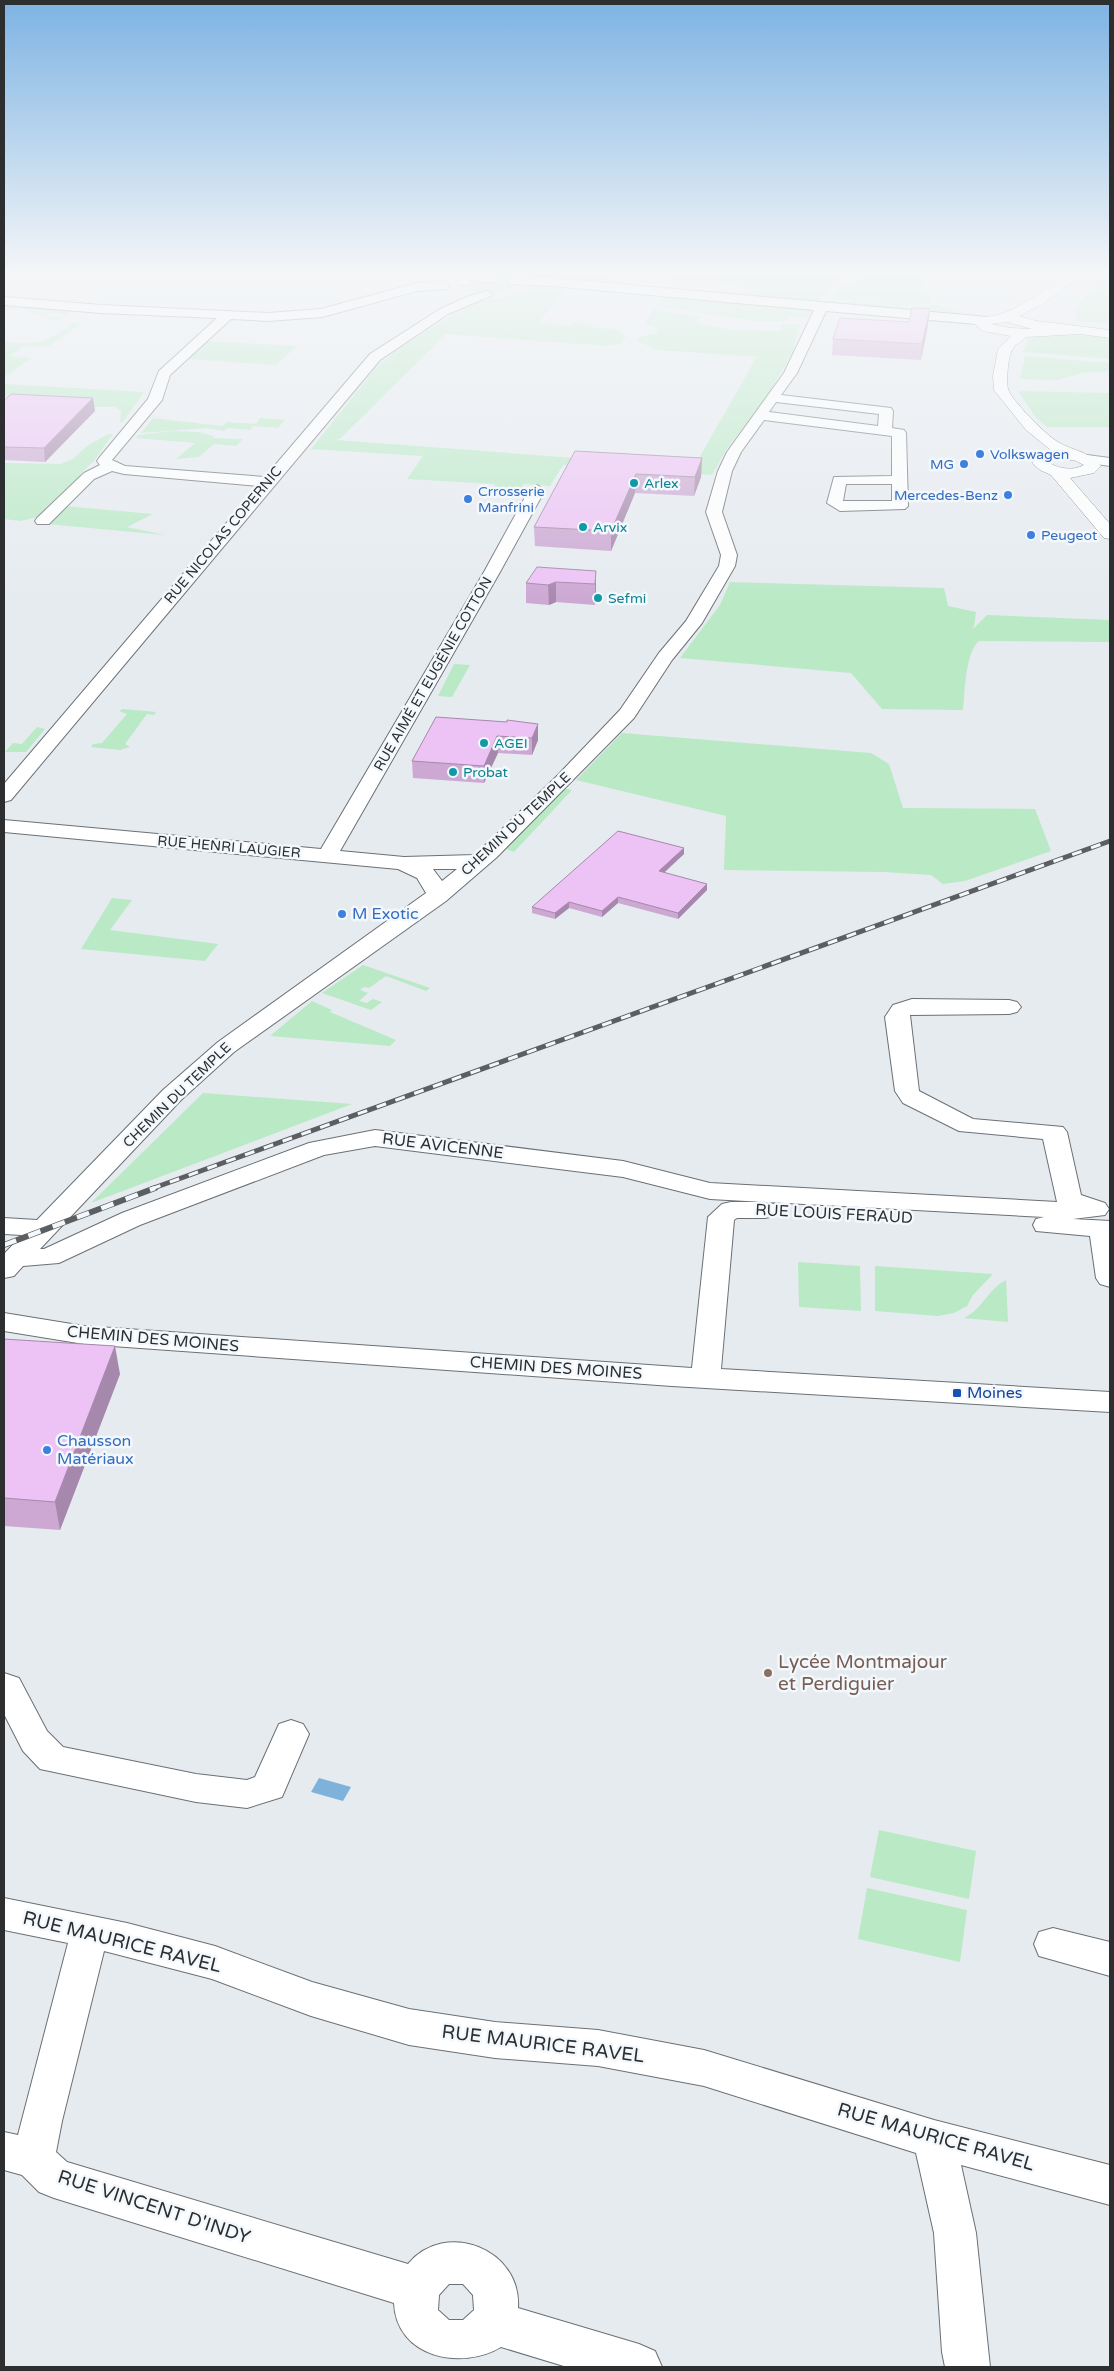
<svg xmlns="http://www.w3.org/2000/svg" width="1114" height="2371" font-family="'Varela Round',sans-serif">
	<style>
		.green { fill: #b9e9c5 }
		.water { fill: #7eb2db }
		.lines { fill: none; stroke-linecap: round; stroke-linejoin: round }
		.minor-casing { stroke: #6b7074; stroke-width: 2 }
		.major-casing { stroke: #6b7074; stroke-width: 1 }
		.minor { fill: #fff; fill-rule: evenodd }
		.major { fill: #fff; fill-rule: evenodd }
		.rail-far1-casing { stroke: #5c5f62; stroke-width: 5 }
		.rail-casing { stroke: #5c5f62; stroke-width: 6 }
		.rail-far1 { stroke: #f3f8fd; stroke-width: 3; stroke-dasharray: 10; stroke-linecap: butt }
		.rail { stroke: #f3f8fd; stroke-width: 4.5; stroke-dasharray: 13; stroke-linecap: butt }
		.wall { fill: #cca8d3 }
		.shaded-wall { fill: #a688ac }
		.building { fill: #edc3f5; stroke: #a688ac }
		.shop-dot { fill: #3f7fe0; stroke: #f3f8fd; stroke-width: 2 }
		.culture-dot { fill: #0f9aa8; stroke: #f3f8fd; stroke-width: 2 }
		.transit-dot { fill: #1a4fb4; stroke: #f3f8fd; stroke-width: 2 }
		.education-dot { fill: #8d6e63; stroke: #f3f8fd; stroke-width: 2 }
		.labels { text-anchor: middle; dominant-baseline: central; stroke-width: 5; stroke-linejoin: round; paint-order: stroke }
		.far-shop-label { font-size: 14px; fill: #366cbe; stroke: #f3f8fd; text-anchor: start }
		.far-culture-label { font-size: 14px; fill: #0d838f; stroke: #f3f8fd; text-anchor: start }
		.far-street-label { font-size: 14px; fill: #2c2e30; stroke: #f3f8fd }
		.shop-label { font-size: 16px; fill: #366cbe; stroke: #f3f8fd; text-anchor: start }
		.street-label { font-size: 16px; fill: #2c2e30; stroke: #f3f8fd }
		.transit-label { font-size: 16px; fill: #164399; stroke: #f3f8fd; text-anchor: start }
		.near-education-label { font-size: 19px; fill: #785e54; stroke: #f3f8fd; text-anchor: start }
		.near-street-label { font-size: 19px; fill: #2c2e30; stroke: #f3f8fd }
	</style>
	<rect width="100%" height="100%" fill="#e6ebf0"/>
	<path class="green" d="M 518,273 L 590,273 L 589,275 L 614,276 C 606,286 532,277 518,273 Z
		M 679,273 L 843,273 L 817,303 L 748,297 L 742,284 L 673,280 Z
		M 879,273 L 918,273 L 932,300 L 928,304 L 903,306 L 903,308 L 937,305 L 972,316 L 831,306 L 832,301 L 837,301 L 887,303 L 830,299 L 837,289 Z
		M 1107,273 L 1110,273 L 1110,324 L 1077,321 L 1074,308 Z
		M 491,281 L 510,284 L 512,288 C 501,294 475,297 466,287 L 475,282 Z
		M 546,285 L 569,287 L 538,322 L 570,326 L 573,323 L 592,324 L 590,327 L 614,329 L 627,337 L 622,339 L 623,343 L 607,346 L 443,334 L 444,336 L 341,438 L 336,440 L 694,467 L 756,358 L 759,357 L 658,350 L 637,341 L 641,336 L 655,334 L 658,331 L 656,328 L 645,324 L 654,309 L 700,317 L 696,323 L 735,330 L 780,331 L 782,324 L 800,324 L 793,352 L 764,401 L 726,450 L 712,475 L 563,465 L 550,486 L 524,484 L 519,492 L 493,490 L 495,484 L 407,479 L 423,456 L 311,449 L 375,369 L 394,352 L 432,327 L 477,302 L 516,294 L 536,286 Z
		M 665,294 L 811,309 L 808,318 L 791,317 L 784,321 L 754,321 L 656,306 Z
		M 4,304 L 88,312 L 70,311 L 68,315 L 49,313 L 46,316 L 64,317 L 59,321 C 46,319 40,315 28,311 C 20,308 12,310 4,310 Z
		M 73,323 L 81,324 L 48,347 L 24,346 L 10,356 L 32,358 L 4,377 L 4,342 C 41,344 41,345 73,323 Z
		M 1049,334 L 1110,337 L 1110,359 L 1023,352 L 1028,338 Z
		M 207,341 L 297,346 L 276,365 L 187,359 Z
		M 1025,356 L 1110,363 L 1110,371 L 1083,373 L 1057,380 L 1020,379 Z
		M 4,384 L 144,392 L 123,422 L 120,422 L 121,411 L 115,407 L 4,406 Z
		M 1018,391 L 1110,393 L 1110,427 L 1047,427 L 1036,418 Z
		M 153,418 L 222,426 L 227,422 L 256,424 L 260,418 L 285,420 L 278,428 L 253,426 L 250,430 L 228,428 L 224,431 L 207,428 L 141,433 Z
		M 173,431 L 198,432 L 214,436 L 213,438 L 243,439 L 236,446 L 214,444 L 199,457 L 176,459 L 195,443 L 136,438 L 138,435 Z
		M 108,434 L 113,434 L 94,461 L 79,475 L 81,475 L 43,516 L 20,521 L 4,519 L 4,463 L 61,464 L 73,459 L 87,446 Z
		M 65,506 L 153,514 L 127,527 L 165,535 L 47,524 Z
		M 730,582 L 944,588 L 948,606 L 976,612 L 974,627 L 971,627 L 974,628 L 987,615 L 1110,620 L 1110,642 L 979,641 C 965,653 965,692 963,710 L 882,709 L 851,673 L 680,658 L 720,605 Z
		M 454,664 L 470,665 L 452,697 L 438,696 Z
		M 123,709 L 156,712 L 154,715 L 147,714 L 125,744 L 130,747 L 120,750 L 91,747 L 93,744 L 102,743 L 127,714 L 119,711 Z
		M 37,727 L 45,729 L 26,752 L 5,752 L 13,743 L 22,744 Z
		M 622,733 L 871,753 L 889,764 L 903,808 L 1035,809 L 1051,851 L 965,881 L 943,884 L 931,875 L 884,872 L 724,870 L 726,816 L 576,780 Z
		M 562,788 L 572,790 L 514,852 L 506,849 Z
		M 112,898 L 132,900 L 110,930 L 218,944 L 205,961 L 81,949 Z
		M 363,965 L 430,988 L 426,991 L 386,976 L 369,988 L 364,987 L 360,990 L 368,993 L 359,1001 L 367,1003 L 373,999 L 382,1002 L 371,1010 L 322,993 Z
		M 312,1001 L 332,1010 L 330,1012 L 396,1040 L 390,1046 L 270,1036 Z
		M 203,1093 L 352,1104 L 91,1203 Z
		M 798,1262 L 860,1266 L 861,1311 L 799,1307 Z
		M 875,1266 L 993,1274 L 973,1295 L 967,1306 L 954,1313 L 938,1316 L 875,1311 Z
		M 1006,1280 L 1008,1322 L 964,1318 C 984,1308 987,1290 1006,1280 Z
		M 879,1830 L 976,1851 L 969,1899 L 870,1877 Z
		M 867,1888 L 967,1910 L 960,1962 L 858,1939 Z"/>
	<path class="water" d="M 319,1778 L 351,1787 L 343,1801 L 311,1792 Z"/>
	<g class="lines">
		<g class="minor-casing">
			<path id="minor" d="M 465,273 L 492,275 L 498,279 L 492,283 L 470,280 L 468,285 L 460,285 L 457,276 Z
				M 513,277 L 553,278 L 988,317 L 994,321 L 988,325 L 826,311 L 797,373 L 781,395 L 891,408 L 893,411 L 892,428 L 904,430 L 906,433 L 908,506 L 905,509 L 840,511 L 827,503 L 834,477 L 892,476 L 892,436 L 764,420 L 741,452 L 732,471 L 722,512 L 737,555 L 735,566 L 702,623 L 672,660 L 634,718 L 497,857 L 446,901 L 234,1052 L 181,1100 L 40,1249 L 44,1249 L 122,1213 L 309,1143 L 375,1130 L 623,1161 L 710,1183 L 1057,1202 L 1043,1139 L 959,1131 L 903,1103 L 895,1091 L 885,1017 L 893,1005 L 912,999 L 1009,1000 L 1017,1002 L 1021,1007 L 1017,1012 L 1009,1014 L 910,1015 L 919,1091 L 973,1119 L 1063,1127 L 1067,1132 L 1081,1195 L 1105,1203 L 1109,1209 L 1105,1215 L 1073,1219 L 1110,1221 L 1110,1287 L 1100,1284 L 1096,1278 L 1090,1236 L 1036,1231 L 1033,1225 L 1036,1219 L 1044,1217 L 710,1199 L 623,1177 L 375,1146 L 324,1155 L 140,1225 L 59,1263 L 23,1266 L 14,1276 L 4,1278 L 4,1254 L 22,1235 L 4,1234 L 4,1218 L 37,1220 L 163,1090 L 218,1042 L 426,893 L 417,878 L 398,869 L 4,832 L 4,820 L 321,849 L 484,572 L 529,490 L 537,485 L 545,490 L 500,572 L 340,851 L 404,857 L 475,855 L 556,777 L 620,710 L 659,653 L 686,621 L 719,566 L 721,555 L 706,512 L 718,471 L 727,452 L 784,373 L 814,310 L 553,286 L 509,284 L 507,281 ZM 776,402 L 879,414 L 878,426 L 769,412 ZM 846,484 L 892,484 L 892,501 L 843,501 ZM 433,869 L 457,869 L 442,881 Z
				M 443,282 L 447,283 L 449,286 L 447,289 L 417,291 L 322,317 L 268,321 L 231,319 L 170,375 L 162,400 L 112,460 L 125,466 L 265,477 L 370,354 L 440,309 L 469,296 L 487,291 L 493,295 L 448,314 L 380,360 L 11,800 L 4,802 L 4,784 L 258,486 L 124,474 L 112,471 L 94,479 L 49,524 L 37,524 L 35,521 L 37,518 L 84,473 L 100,465 L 97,461 L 99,458 L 148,399 L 159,371 L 217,318 L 101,313 L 4,305 L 4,297 L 101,305 L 268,313 L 321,309 L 417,283 Z
				M 1087,455 L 1110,458 L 1110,466 L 1082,462 L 1080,459 Z
				M 731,1202 L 765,1202 L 774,1204 L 778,1210 L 774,1216 L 765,1218 L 737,1218 L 734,1220 L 721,1369 L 1110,1392 L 1110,1412 L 672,1386 L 84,1344 L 4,1331 L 4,1313 L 84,1326 L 692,1368 L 708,1217 L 722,1204 Z
				M 4,1673 L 19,1678 L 47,1731 L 63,1747 L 196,1774 L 247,1780 L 255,1777 L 279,1724 L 291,1720 L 303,1724 L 309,1734 L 282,1797 L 247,1808 L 196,1802 L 40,1769 L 23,1751 L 4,1714 Z
				M 4,1898 L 127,1923 L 215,1946 L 312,1982 L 409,2009 L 495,2022 L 598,2030 L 704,2050 L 934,2120 L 1110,2165 L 1110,2205 L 961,2165 L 976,2233 L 990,2367 L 945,2367 L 942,2352 L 934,2233 L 916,2153 L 704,2086 L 598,2066 L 495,2058 L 409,2045 L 311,2016 L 212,1979 L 104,1951 L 62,2121 L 56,2152 L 67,2162 L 408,2264 C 445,2219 522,2249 518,2308 L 639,2344 L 655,2351 L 662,2367 L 567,2367 L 501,2347 C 461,2371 396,2357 394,2303 L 54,2198 L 39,2192 L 22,2175 L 4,2170 L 4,2132 L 18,2135 L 68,1943 L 4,1930 ZM 449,2284 L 463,2284 L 473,2295 L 474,2310 L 463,2320 L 449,2320 L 438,2310 L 439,2295 Z
				M 1053,1928 L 1110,1942 L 1110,1976 L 1039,1956 L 1034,1944 L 1039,1932 Z"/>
		</g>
		<g class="major-casing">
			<path id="major" d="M 1070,273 L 1083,273 L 1044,303 L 1019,316 L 1036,321 L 1110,330 L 1110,338 L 1080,334 L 1026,337 C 1022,341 1014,345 1012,350 C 1008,356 1006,382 1008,389 C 1011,400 1047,436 1058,442 C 1073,451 1091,452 1101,466 L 1094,473 L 1070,478 L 1110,524 L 1110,539 L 1104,538 L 1051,475 L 1040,470 L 1032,463 C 1037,456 1043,452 1052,451 L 1026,430 L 994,390 L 993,376 L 998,349 L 1011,336 L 983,331 L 975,324 C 982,315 994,317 1004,313 C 1028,303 1048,288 1070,273 ZM 1007,322 L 1032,329 L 1011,328 L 991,324 ZM 1053,460 L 1074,460 L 1084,465 C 1073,471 1060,469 1049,463 Z"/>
		</g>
		<use href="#minor" class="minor"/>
		<use href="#major" class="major"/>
		<g class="rail-far1-casing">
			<path id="rail-far1" d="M 151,1189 L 1110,841"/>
		</g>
		<g class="rail-casing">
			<path id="rail" d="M 4,1245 L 155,1188"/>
		</g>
		<use href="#rail-far1" class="rail-far1"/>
		<use href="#rail" class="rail"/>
	</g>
	<path class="wall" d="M 930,309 L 928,325 L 921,360 L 832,355 L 833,339 L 909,322 Z
		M 93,398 L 95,411 L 45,462 L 4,460 L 4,401 Z
		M 575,451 L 702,458 L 701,477 L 694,496 L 635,493 L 611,551 L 535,546 L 534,527 Z
		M 596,571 L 595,605 L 556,602 L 549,605 L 526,603 L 526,583 Z
		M 507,722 L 538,740 L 532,755 L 498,753 L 484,783 L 413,778 L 412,761 Z
		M 684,854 L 664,873 L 707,884 L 707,890 L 678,919 L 618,903 L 602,917 L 569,908 L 555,919 L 532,913 L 532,907 Z
		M 4,1339 L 120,1374 L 60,1530 L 4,1526 Z"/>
	<path class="shaded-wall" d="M 930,309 L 928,325 L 921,360 L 922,344 Z
		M 93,398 L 95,411 L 45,462 L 44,448 Z
		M 702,458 L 701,477 L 694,496 L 695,477 Z
		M 636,474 L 635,493 L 611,551 L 611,531 Z
		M 596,571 L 596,591 L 595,605 L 595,584 Z
		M 556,582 L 556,602 L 549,605 L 548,585 Z
		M 538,724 L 538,740 L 532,755 L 532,738 Z
		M 497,736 L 498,753 L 484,783 L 484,766 Z
		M 684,848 L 684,854 L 659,877 L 659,871 Z
		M 707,884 L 707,890 L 678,919 L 678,913 Z
		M 618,897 L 618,903 L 602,917 L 602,911 Z
		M 569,902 L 569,908 L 555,919 L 555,913 Z
		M 115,1346 L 120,1374 L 60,1530 L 55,1502 Z"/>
	<path class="building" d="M 912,308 L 930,309 L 922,344 L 833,339 L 840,318 L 909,322 Z
		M 11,394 L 93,398 L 44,448 L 4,447 L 4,401 Z
		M 575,451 L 702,458 L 695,477 L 636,474 L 611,531 L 534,527 Z
		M 537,567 L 596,571 L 595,584 L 556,582 L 548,585 L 526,583 Z
		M 436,717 L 507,722 L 507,720 L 538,724 L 532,738 L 497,736 L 484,766 L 412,761 Z
		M 618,831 L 684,848 L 659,871 L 707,884 L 678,913 L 618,897 L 602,911 L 569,902 L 555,913 L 532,907 Z
		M 4,1339 L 115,1346 L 55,1502 L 4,1498 Z"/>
	<linearGradient id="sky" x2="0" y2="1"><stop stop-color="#7db3e3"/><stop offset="0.45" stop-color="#f4f6f8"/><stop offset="1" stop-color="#f4f6f8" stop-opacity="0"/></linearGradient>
	<rect width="1114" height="605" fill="url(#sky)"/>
	<g class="shop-dot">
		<circle cx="980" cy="454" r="5"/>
		<circle cx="964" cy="464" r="5"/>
		<circle cx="1008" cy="495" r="5"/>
		<circle cx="468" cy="499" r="5"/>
		<circle cx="1031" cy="535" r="5"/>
		<circle cx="342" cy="914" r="5"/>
		<circle cx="47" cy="1450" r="5"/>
	</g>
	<g class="culture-dot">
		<circle cx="634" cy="483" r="5"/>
		<circle cx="583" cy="527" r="5"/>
		<circle cx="598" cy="598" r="5"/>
		<circle cx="484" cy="743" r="5"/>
		<circle cx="453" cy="772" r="5"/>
	</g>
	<rect class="transit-dot" x="952" y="1388" width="10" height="10" rx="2.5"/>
	<circle class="education-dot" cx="768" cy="1673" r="5"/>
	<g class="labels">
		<g class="far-shop-label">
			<text x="990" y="454">Volkswagen</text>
			<text x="954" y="464" text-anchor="end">MG</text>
			<text x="478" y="491">Crrosserie<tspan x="478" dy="16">Manfrini</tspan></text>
			<text x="998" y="495" text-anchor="end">Mercedes-Benz</text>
			<text x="1041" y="535">Peugeot</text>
		</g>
		<g class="far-culture-label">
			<text x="644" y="483">Arlex</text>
			<text x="593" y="527">Arvix</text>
			<text x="608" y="598">Sefmi</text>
			<text x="494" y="743">AGEI</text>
			<text x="463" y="772">Probat</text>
		</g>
		<g class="far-street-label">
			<text transform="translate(223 535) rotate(-50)">RUE NICOLAS COPERNIC</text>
			<text transform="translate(433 674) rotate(-60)">RUE AIMÉ ET EUGÉNIE COTTON</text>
			<text transform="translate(516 824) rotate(-43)">CHEMIN DU TEMPLE</text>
			<text transform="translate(229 847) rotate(5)">RUE HENRI LAUGIER</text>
			<text transform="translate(177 1095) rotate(-44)">CHEMIN DU TEMPLE</text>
		</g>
		<g class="shop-label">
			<text x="352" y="914">M Exotic</text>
			<text x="57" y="1441">Chausson<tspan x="57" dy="18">Matériaux</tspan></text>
		</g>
		<g class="street-label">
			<text transform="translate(443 1146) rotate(7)">RUE AVICENNE</text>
			<text transform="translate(834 1214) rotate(3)">RUE LOUIS FERAUD</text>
			<text transform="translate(153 1339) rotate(5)">CHEMIN DES MOINES</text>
			<text transform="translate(556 1368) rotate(4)">CHEMIN DES MOINES</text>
		</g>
		<g class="transit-label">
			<text x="967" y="1393">Moines</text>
		</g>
		<g class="near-education-label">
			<text x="778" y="1662">Lycée Montmajour<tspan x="778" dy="22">et Perdiguier</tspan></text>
		</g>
		<g class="near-street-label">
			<text transform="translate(122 1942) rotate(14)">RUE MAURICE RAVEL</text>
			<text transform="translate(543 2044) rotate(7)">RUE MAURICE RAVEL</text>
			<text transform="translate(936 2137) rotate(16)">RUE MAURICE RAVEL</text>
			<text transform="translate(154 2207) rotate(18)">RUE VINCENT D'INDY</text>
		</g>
	</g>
	<rect width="1114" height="2371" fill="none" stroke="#2c2e30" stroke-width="10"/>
</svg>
